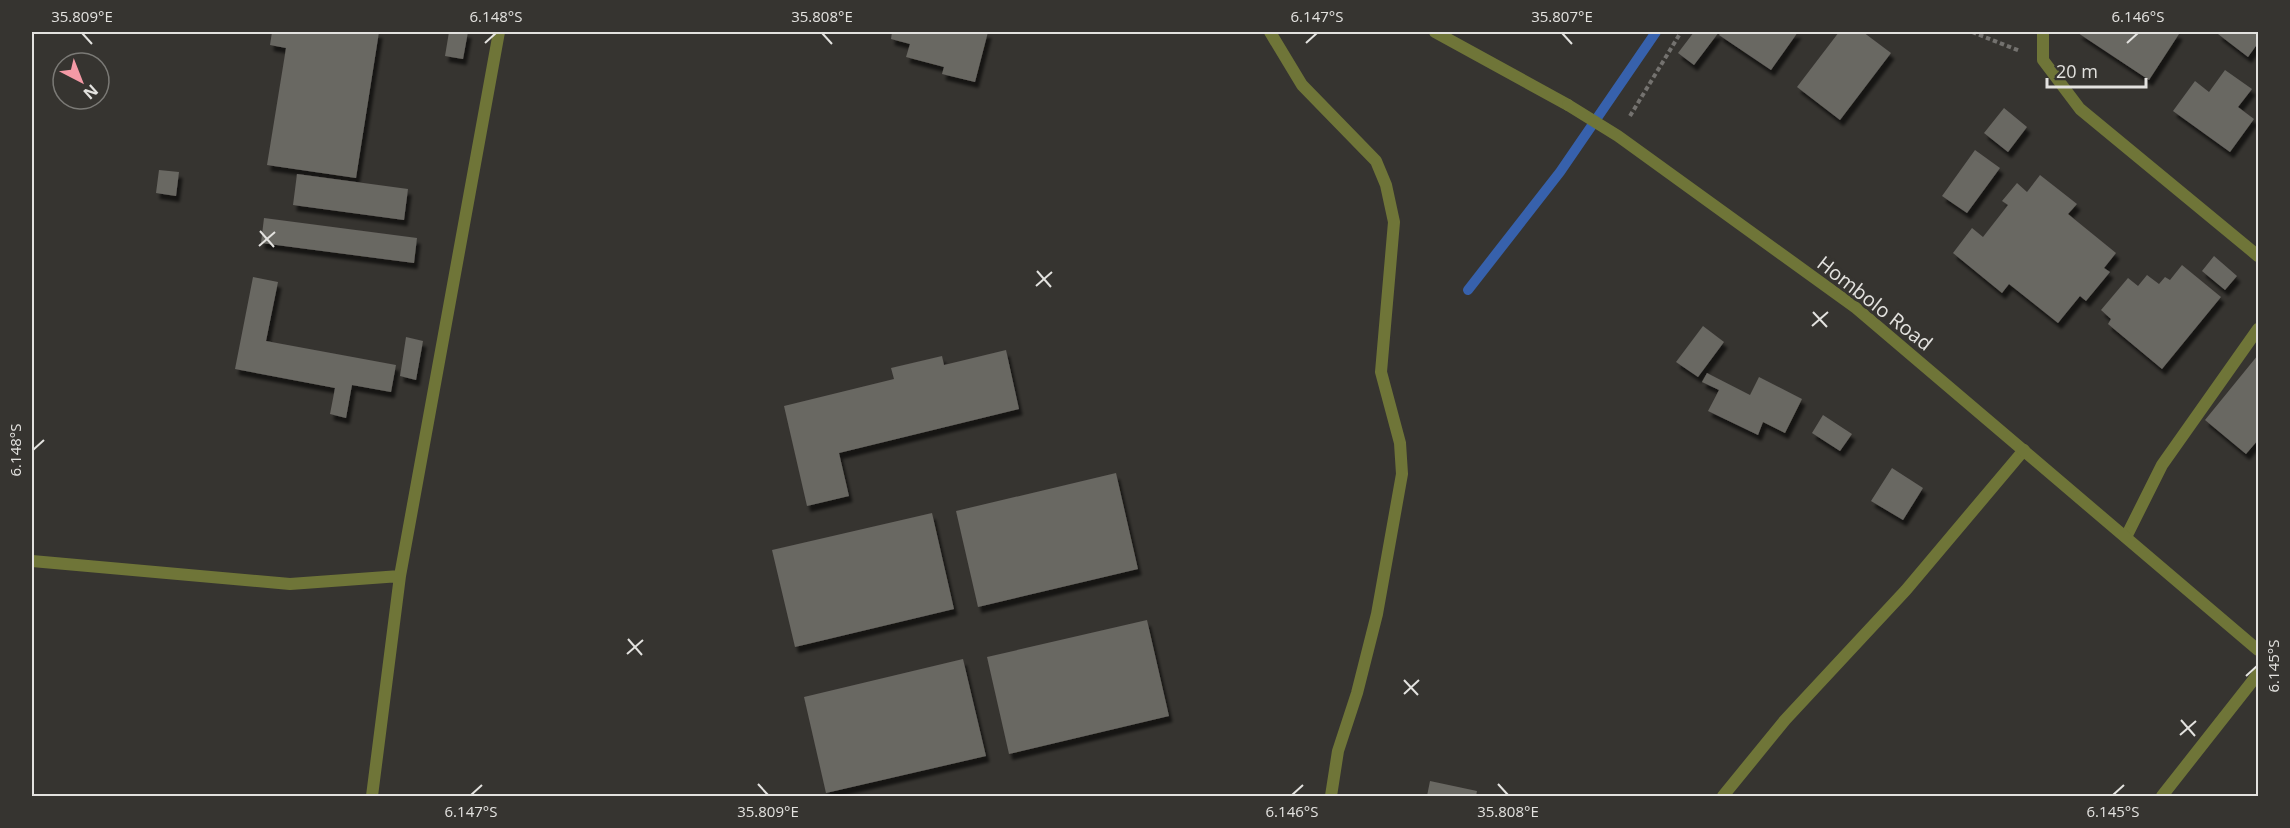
<svg xmlns="http://www.w3.org/2000/svg" width="2290" height="828" font-family="'Open Sans',sans-serif">
	<style>
		.lines { fill: none; stroke-linecap: round; stroke-linejoin: round }
		.stream { stroke: #3761ac; stroke-width: 10 }
		.building { fill: #696762; filter: url(#shadow) }
		.path { stroke: #74726f; stroke-width: 4; stroke-dasharray: 4.5 3; stroke-linecap: butt }
		.service { stroke: #6f7538; stroke-width: 12 }
		.minor { stroke: #6f7538; stroke-width: 12 }
		.tertiary { stroke: #6f7538; stroke-width: 12 }
		.ticks { fill: none; stroke: #e3e2df; stroke-width: 2 }
		.labels { text-anchor: middle; dominant-baseline: central; stroke-width: 6; stroke-linejoin: round; paint-order: stroke }
		.street-label { font-size: 20px; fill: #e3e2df; stroke: #363430 }
		.neatline { fill: none; stroke: #e3e2df; stroke-width: 2 }
		.ticks-label { font-size: 15px; text-anchor: middle; fill: #e3e2df }
	</style>
	<defs>
		<filter id="shadow"><feDropShadow dx="3.5" dy="6" stdDeviation="1.5" flood-color="#0009"/></filter>
	</defs>
	<rect width="100%" height="100%" fill="#363430"/>
	<g class="lines">
		<path class="stream" d="M 1468,290 L 1560,172 L 1656,32"/>
	</g>
	<path class="building" d="M 272,32 L 379,32 L 356,178 L 267,165 L 286,48 L 270,45 Z
		M 449,32 L 468,32 L 463,59 L 445,56 Z
		M 892,32 L 988,32 L 975,82 L 942,74 L 944,67 L 906,57 L 910,44 L 891,39 Z
		M 1694,32 L 1719,32 L 1694,65 L 1678,53 Z
		M 1721,32 L 1798,32 L 1771,70 L 1719,35 Z
		M 1839,32 L 1863,32 L 1891,53 L 1840,120 L 1797,87 Z
		M 2079,32 L 2176,32 L 2179,34 L 2149,80 L 2078,33 Z
		M 2220,32 L 2258,32 L 2258,43 L 2248,57 L 2218,34 Z
		M 2225,70 L 2252,89 L 2238,107 L 2254,119 L 2230,152 L 2173,111 L 2195,81 L 2209,92 Z
		M 2004,108 L 2027,127 L 2008,152 L 1984,133 Z
		M 1975,150 L 2000,168 L 1967,213 L 1942,196 Z
		M 159,170 L 179,172 L 176,196 L 156,193 Z
		M 297,174 L 408,189 L 404,220 L 293,205 Z
		M 2040,175 L 2077,204 L 2068,214 L 2116,253 L 2104,268 L 2110,272 L 2086,301 L 2080,296 L 2058,323 L 2009,284 L 2002,293 L 1953,253 L 1972,228 L 1983,237 L 2008,205 L 2002,201 L 2017,183 L 2027,192 Z
		M 264,218 L 417,238 L 414,263 L 261,243 Z
		M 2214,256 L 2237,276 L 2225,290 L 2202,271 Z
		M 2182,265 L 2221,297 L 2162,369 L 2108,324 L 2111,319 L 2101,310 L 2128,278 L 2138,286 L 2147,275 L 2159,284 L 2165,277 L 2170,280 Z
		M 253,277 L 278,282 L 266,341 L 396,365 L 391,392 L 352,385 L 346,418 L 330,414 L 335,388 L 235,369 Z
		M 1703,326 L 1724,342 L 1698,377 L 1676,362 Z
		M 406,337 L 423,341 L 416,380 L 400,376 Z
		M 1006,350 L 1019,409 L 839,453 L 849,496 L 807,506 L 784,406 L 894,379 L 891,368 L 942,356 L 944,365 Z
		M 2258,355 L 2258,440 L 2246,454 L 2205,420 Z
		M 1707,373 L 1750,395 L 1759,377 L 1802,399 L 1785,433 L 1763,422 L 1758,435 L 1708,411 L 1719,390 L 1702,382 Z
		M 1823,415 L 1852,434 L 1840,451 L 1812,433 Z
		M 1892,468 L 1923,488 L 1903,520 L 1871,501 Z
		M 1116,473 L 1138,569 L 978,607 L 956,511 Z
		M 932,513 L 954,609 L 795,647 L 772,550 Z
		M 1147,620 L 1169,716 L 1009,754 L 987,657 Z
		M 963,659 L 986,756 L 826,793 L 804,697 Z
		M 1430,781 L 1477,791 L 1476,796 L 1427,796 Z"/>
	<g class="lines">
		<path class="path" d="M 1972,32 L 2020,51
			M 1630,116 L 1681,32"/>
		<path class="service" d="M 1270,32 L 1302,85 L 1376,161 L 1386,185 L 1394,222 L 1381,372 L 1400,443 L 1402,474 L 1377,614 L 1357,693 L 1338,751 L 1331,796"/>
		<path class="minor" d="M 1435,32 L 1568,105
			M 2043,32 L 2043,60 L 2080,109 L 2258,256
			M 2126,537 L 2162,465 L 2258,329
			M 32,561 L 290,584 L 400,576
			M 372,796 L 400,576 L 499,32
			M 1723,796 L 1785,720 L 1906,590 L 2024,450
			M 2162,796 L 2258,674"/>
		<path class="tertiary" d="M 1568,105 L 1618,136 L 1856,308 L 2258,650"/>
	</g>
	<path class="ticks" d="M 82,33 L 92,44M 822,33 L 832,44M 1562,33 L 1572,44M 485,43 L 496,33M 1306,43 L 1317,33M 2127,43 L 2138,33M 260,231 L 274,247M 259,246 L 275,232M 1037,271 L 1051,287M 1036,286 L 1052,272M 1813,312 L 1827,327M 1812,326 L 1828,312M 33,450 L 44,440M 628,639 L 642,655M 627,654 L 643,640M 2246,676 L 2257,666M 1404,680 L 1418,695M 1404,694 L 1419,680M 2181,720 L 2195,736M 2180,735 L 2196,721M 758,784 L 768,795M 1498,784 L 1508,795M 471,795 L 482,785M 1292,795 L 1303,785M 2113,795 L 2124,785"/>
	<g class="labels">
		<g class="street-label">
			<text transform="translate(1875 303) rotate(38)">Hombolo Road</text>
		</g>
	</g>
	<rect width="2290" height="828" fill="none" stroke="#363430" stroke-width="66"/>
	<g transform="translate(81 81) rotate(138)"><circle r="28" fill="#363430" stroke="#7b7a76" stroke-width="1.5"/>
	<path d="M0-4.5L10 22L0 15L-10 22Z" fill="#f49aa6"/>
	<text y="-9" font-size="16" font-weight="bold" text-anchor="middle" fill="#e3e2df">N</text>
	</g>
	<path d="M2047 78v9h99v-9" fill="none" stroke="#e3e2df" stroke-width="3"/>
	<text x="2056" y="78" font-size="18" fill="#e3e2df" stroke="#363430" stroke-width="4.5" paint-order="stroke">20 m</text>
	<rect x="33" y="33" width="2224" height="762" class="neatline"/>
	<g class="ticks-label">
		<text x="82" y="22">35.809°E</text>
		<text x="496" y="22">6.148°S</text>
		<text x="822" y="22">35.808°E</text>
		<text x="1317" y="22">6.147°S</text>
		<text x="1562" y="22">35.807°E</text>
		<text x="2138" y="22">6.146°S</text>
		<text transform="translate(16 450) rotate(-90)" y="5">6.148°S</text>
		<text transform="translate(2274 666) rotate(-90)" y="5">6.145°S</text>
		<text x="471" y="817">6.147°S</text>
		<text x="768" y="817">35.809°E</text>
		<text x="1292" y="817">6.146°S</text>
		<text x="1508" y="817">35.808°E</text>
		<text x="2113" y="817">6.145°S</text>
	</g>
</svg>
